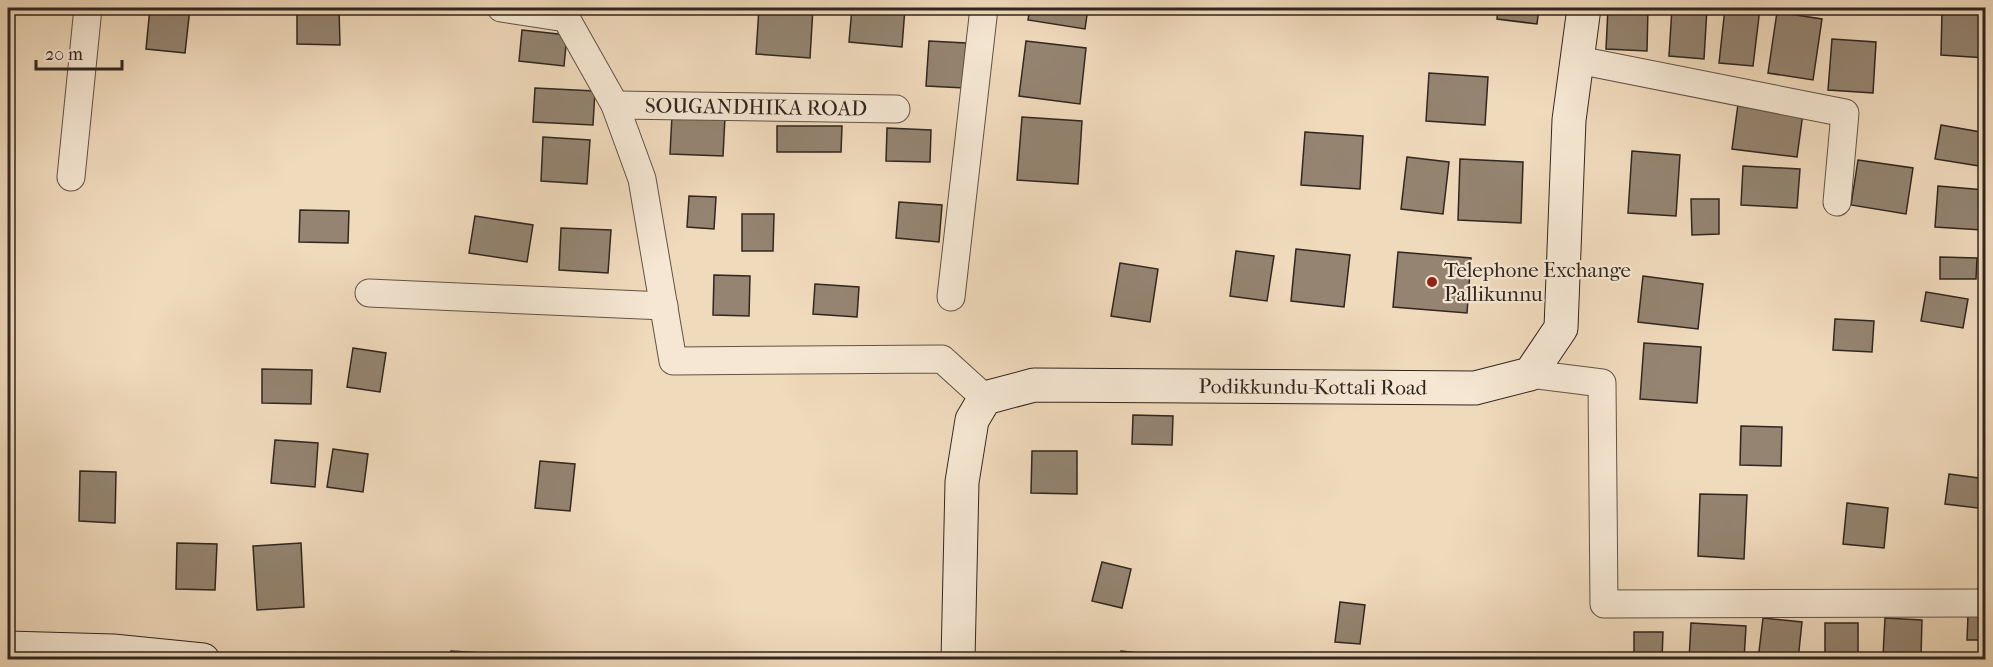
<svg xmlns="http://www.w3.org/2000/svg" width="1993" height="667" font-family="'IM FELL French Canon',serif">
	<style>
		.building { fill: #948471; stroke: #31261f; stroke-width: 1.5 }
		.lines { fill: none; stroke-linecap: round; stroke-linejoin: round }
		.minor-casing { stroke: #615346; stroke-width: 29 }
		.secondary-casing { stroke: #31261f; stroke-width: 35 }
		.minor { stroke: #f5e7d3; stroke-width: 27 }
		.secondary { stroke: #f5e7d3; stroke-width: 33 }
		.poi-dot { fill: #8f2418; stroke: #f5e7d3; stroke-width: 2 }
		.labels { text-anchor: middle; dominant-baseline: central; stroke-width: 4.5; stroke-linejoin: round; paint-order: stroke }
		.street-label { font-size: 21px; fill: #31261f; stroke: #f5e7d3 }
		.poi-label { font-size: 21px; fill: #31261f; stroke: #f5e7d3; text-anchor: start }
	</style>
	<rect width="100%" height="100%" fill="#f0dabc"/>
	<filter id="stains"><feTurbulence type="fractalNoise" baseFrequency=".00333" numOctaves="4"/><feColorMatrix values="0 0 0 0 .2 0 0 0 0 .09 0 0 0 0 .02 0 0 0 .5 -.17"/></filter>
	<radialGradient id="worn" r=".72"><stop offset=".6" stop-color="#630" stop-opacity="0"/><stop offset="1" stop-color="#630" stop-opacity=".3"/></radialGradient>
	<path class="building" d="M 150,8 L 190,8 L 185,53 L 146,49 Z
		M 297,8 L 339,8 L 340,45 L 297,44 Z
		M 759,8 L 813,8 L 810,58 L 756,54 Z
		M 852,8 L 905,8 L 902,47 L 849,42 Z
		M 1030,8 L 1088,8 L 1085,29 L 1028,20 Z
		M 1498,8 L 1539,8 L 1537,24 L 1497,19 Z
		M 1608,8 L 1648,8 L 1647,51 L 1606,49 Z
		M 1672,8 L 1707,8 L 1704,59 L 1669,56 Z
		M 1725,8 L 1760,8 L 1753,66 L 1719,63 Z
		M 1942,11 L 1986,13 L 1986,58 L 1941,55 Z
		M 1777,12 L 1822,19 L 1813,80 L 1768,73 Z
		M 522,30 L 567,35 L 564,66 L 519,61 Z
		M 1832,39 L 1876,42 L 1873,93 L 1828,90 Z
		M 929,41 L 966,43 L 964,88 L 926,86 Z
		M 1026,41 L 1086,48 L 1080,104 L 1019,96 Z
		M 1429,73 L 1488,77 L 1485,125 L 1426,121 Z
		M 535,88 L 595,91 L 593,125 L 533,122 Z
		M 1738,104 L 1803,113 L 1797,157 L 1732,149 Z
		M 672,115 L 725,117 L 723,156 L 670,154 Z
		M 1022,117 L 1082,121 L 1078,184 L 1017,180 Z
		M 1941,125 L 1986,133 L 1986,167 L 1935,159 Z
		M 777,126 L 842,126 L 841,152 L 777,152 Z
		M 887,128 L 931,130 L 930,162 L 886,161 Z
		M 1305,132 L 1363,136 L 1360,189 L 1301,185 Z
		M 543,137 L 590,140 L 587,184 L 541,181 Z
		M 1632,151 L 1680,155 L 1676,216 L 1628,213 Z
		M 1407,157 L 1449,162 L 1443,214 L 1401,209 Z
		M 1460,159 L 1523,162 L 1521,223 L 1458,220 Z
		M 1858,160 L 1913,168 L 1906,214 L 1851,205 Z
		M 1743,166 L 1800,169 L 1797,208 L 1741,205 Z
		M 1938,186 L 1985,190 L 1982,230 L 1935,227 Z
		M 689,196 L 716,197 L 714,229 L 687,227 Z
		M 1691,199 L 1719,199 L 1719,234 L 1692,235 Z
		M 899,202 L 942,205 L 939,242 L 896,238 Z
		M 300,210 L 349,211 L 348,243 L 299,242 Z
		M 742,214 L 774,214 L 773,251 L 742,251 Z
		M 475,216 L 533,225 L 527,262 L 469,253 Z
		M 561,228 L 611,230 L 608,273 L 559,270 Z
		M 1296,249 L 1350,255 L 1344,307 L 1291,301 Z
		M 1236,251 L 1274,256 L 1267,301 L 1230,296 Z
		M 1398,252 L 1471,258 L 1467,313 L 1393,307 Z
		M 1940,257 L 1977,258 L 1976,279 L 1940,279 Z
		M 1120,263 L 1158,269 L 1150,322 L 1111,316 Z
		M 714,275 L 750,276 L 749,316 L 713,315 Z
		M 1643,276 L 1703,284 L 1698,329 L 1638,322 Z
		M 815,284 L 859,287 L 857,317 L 813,314 Z
		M 1926,292 L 1968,299 L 1963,328 L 1921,321 Z
		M 1835,319 L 1874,321 L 1872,352 L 1833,350 Z
		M 1644,343 L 1701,347 L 1697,403 L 1640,399 Z
		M 353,348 L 386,353 L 380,392 L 347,387 Z
		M 262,369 L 312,370 L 311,404 L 262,403 Z
		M 1133,415 L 1173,416 L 1172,445 L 1132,444 Z
		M 1741,426 L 1782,427 L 1781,466 L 1740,465 Z
		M 275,440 L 318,443 L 315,487 L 271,483 Z
		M 333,449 L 368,454 L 363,492 L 327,487 Z
		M 1032,451 L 1077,451 L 1077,494 L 1031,493 Z
		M 540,461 L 575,464 L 570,511 L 535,508 Z
		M 80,471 L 116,472 L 115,523 L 79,521 Z
		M 1949,474 L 1986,479 L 1986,509 L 1945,504 Z
		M 1700,494 L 1747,495 L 1744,559 L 1698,556 Z
		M 1847,503 L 1888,508 L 1884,548 L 1843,544 Z
		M 177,543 L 217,544 L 215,590 L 176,589 Z
		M 301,543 L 304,607 L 257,610 L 253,546 Z
		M 1102,562 L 1131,569 L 1122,608 L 1092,601 Z
		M 1340,602 L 1365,605 L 1360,644 L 1335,642 Z
		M 1968,615 L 1986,615 L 1986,640 L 1967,640 Z
		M 1763,618 L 1802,622 L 1798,660 L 1758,660 Z
		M 1885,618 L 1922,620 L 1921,657 L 1883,656 Z
		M 1691,623 L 1746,626 L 1744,660 L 1689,660 Z
		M 1825,623 L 1858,623 L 1858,660 L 1825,660 Z
		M 1634,632 L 1663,632 L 1662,660 L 1634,660 Z
		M 451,651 L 498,654 L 498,660 L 450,660 Z
		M 1121,651 L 1165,656 L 1165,660 L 1120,660 Z"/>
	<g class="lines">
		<g class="minor-casing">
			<g id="minor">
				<path d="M 501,8 L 566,18 L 615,105 L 642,179 L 673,361 L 942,359 L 985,398"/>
				<path d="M 1578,60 L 1845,113 L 1837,202"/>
				<path id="s1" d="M 615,105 L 896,109"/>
				<path d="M 71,177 L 88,8"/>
				<path d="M 369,293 L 664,306"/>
				<path d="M 951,297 L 984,8"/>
				<path d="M 1530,374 L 1602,383 L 1604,604 L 1986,603"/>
			</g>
		</g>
		<g class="secondary-casing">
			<g id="secondary">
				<path d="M 8,648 L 113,651 L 203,660"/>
				<path id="s2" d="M 958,660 L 962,482 L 972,420 L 985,398 L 1034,385 L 1475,388 L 1530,374 L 1561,328 L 1569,120 L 1584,8"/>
			</g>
		</g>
		<use href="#minor" class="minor"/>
		<use href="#secondary" class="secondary"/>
	</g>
	<circle class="poi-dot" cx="1432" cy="282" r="6"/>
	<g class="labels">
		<g class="street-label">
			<text stroke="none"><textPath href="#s1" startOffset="141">SOUGANDHIKA ROAD</textPath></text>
			<text stroke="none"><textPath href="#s2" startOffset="596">Podikkundu-Kottali Road</textPath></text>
		</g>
		<g class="poi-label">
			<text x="1444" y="270">Telephone Exchange<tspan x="1444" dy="24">Pallikunnu</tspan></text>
		</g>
	</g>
	<rect width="1993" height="667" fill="none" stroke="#f0dabc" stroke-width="30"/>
	<rect x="9" y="9" width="1975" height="649" fill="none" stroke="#31261f" stroke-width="3"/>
	<rect x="15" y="15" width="1963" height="637" fill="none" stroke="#31261f" stroke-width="1.5"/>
	<path d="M36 60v9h86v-9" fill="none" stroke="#31261f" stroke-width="3"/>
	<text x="45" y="60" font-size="18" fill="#31261f" stroke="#f5e7d3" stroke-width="4.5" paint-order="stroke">20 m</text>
	<rect width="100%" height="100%" filter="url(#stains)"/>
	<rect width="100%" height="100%" fill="url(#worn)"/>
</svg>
